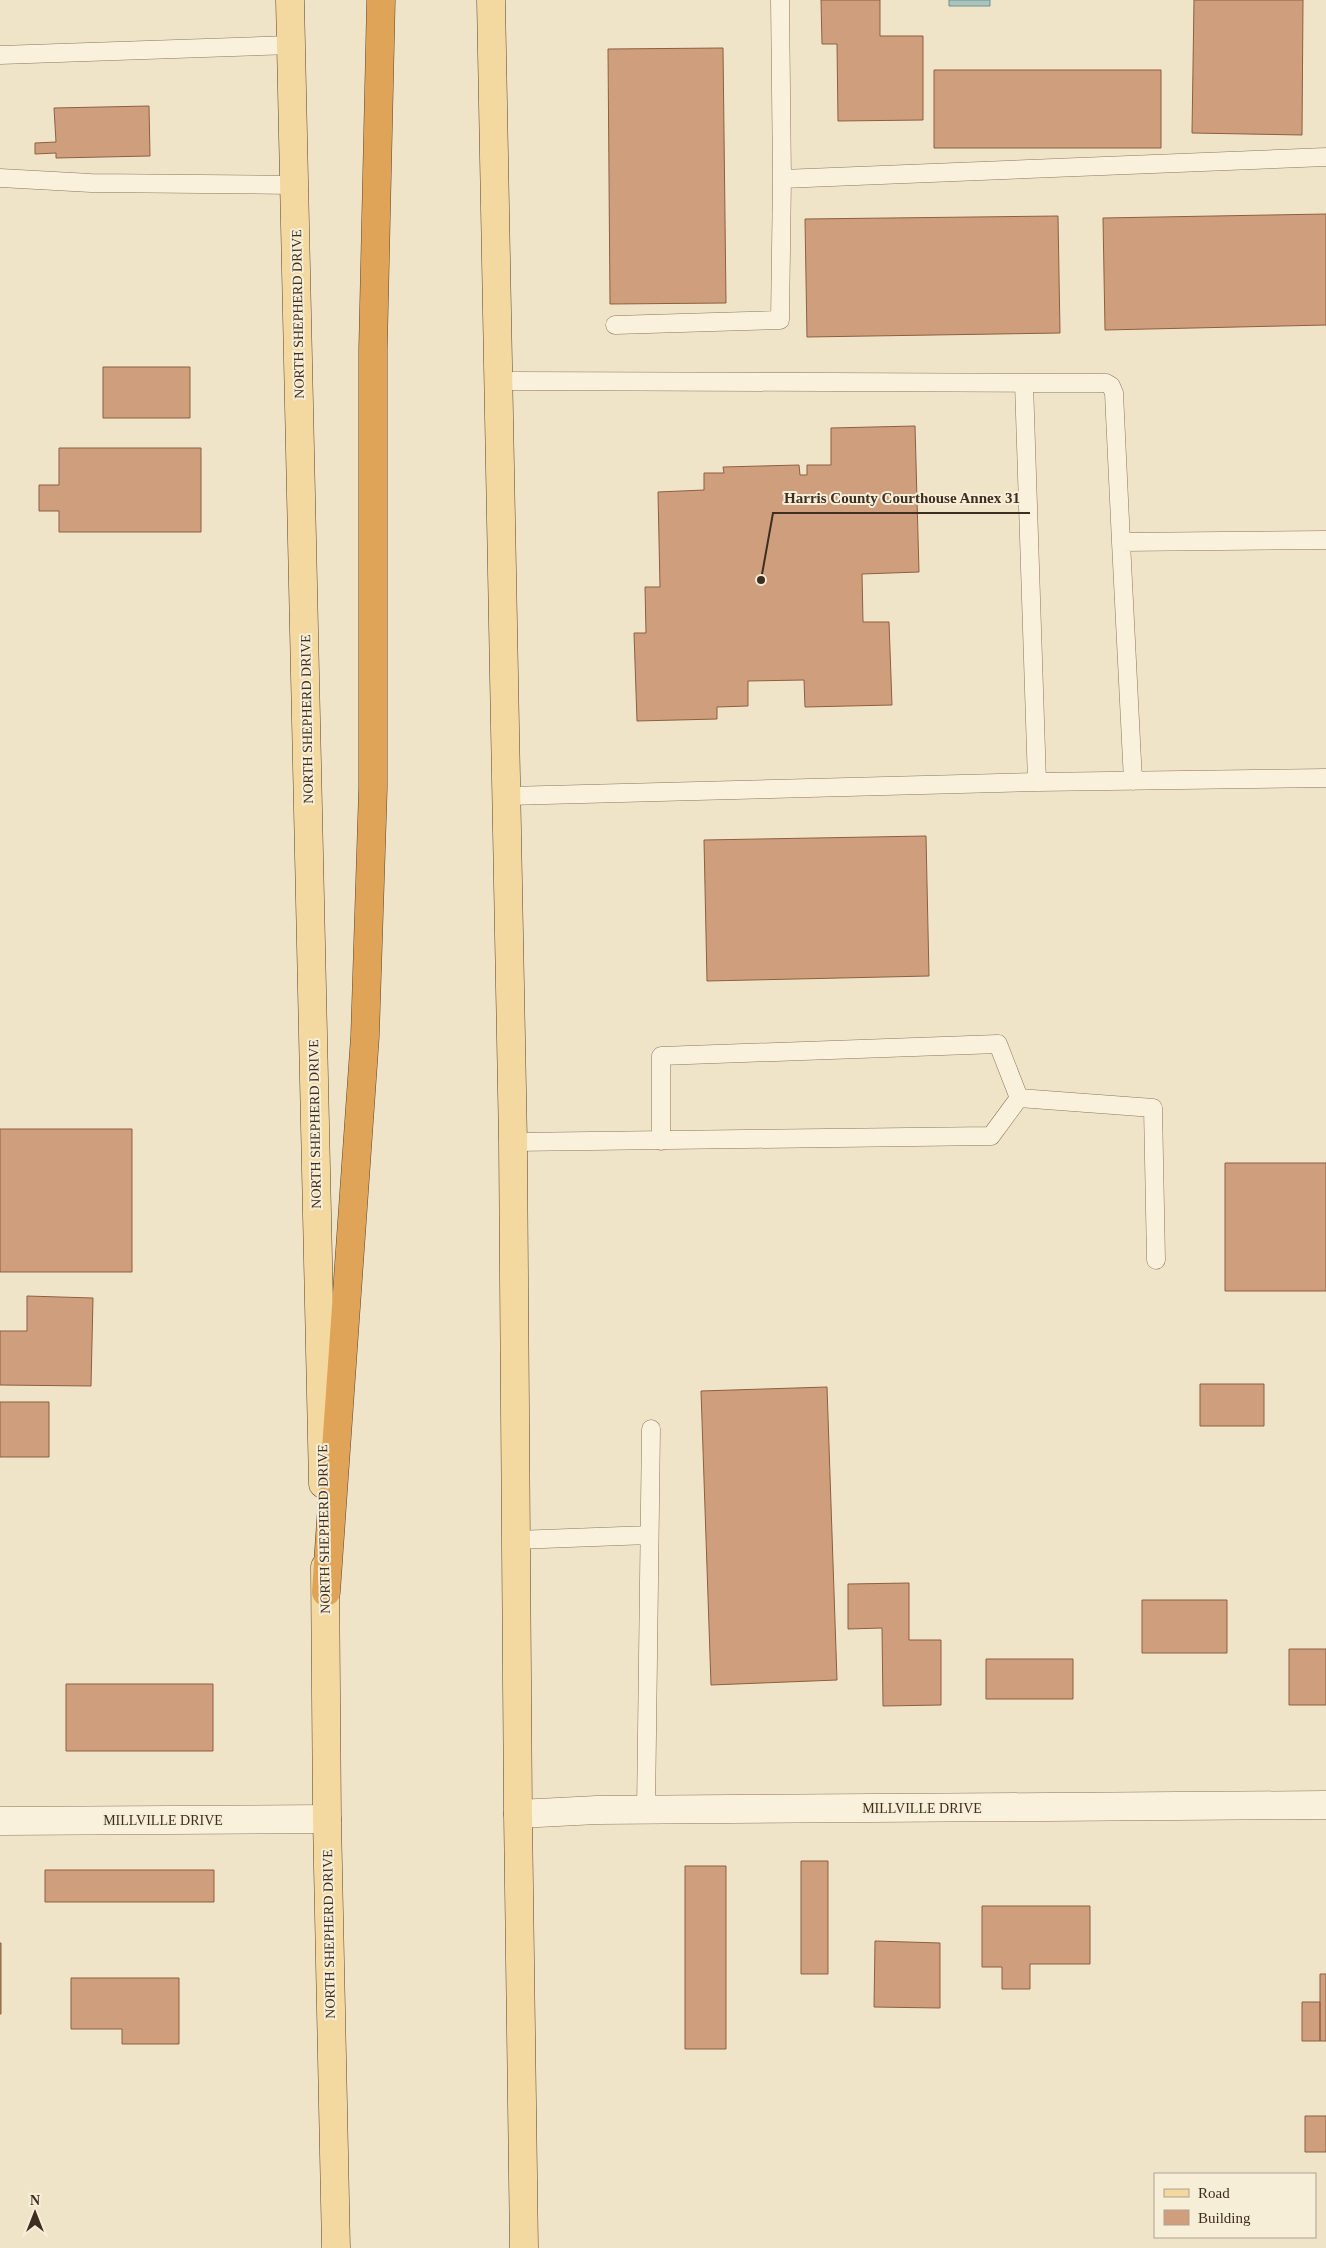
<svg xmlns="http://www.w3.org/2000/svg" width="1326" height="2248" font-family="'Times New Roman',serif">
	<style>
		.water { fill: #a9c4bc; stroke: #6f938a }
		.building { fill: #cf9f7d; stroke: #8d5f41 }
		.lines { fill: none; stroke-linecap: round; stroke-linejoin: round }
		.lane-casing { stroke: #8d765c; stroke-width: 19 }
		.street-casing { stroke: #8d765c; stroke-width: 29 }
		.primary-casing { stroke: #5b4430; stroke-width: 29 }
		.highway-casing { stroke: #5b4430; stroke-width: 29 }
		.lane { stroke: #faf1dc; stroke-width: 18 }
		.street { stroke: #faf1dc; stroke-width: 28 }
		.primary { stroke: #f3d9a0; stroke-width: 28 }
		.highway { stroke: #e0a458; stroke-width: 28 }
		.labels { text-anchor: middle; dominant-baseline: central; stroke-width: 4; stroke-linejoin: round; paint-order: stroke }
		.street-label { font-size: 14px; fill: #3d2e20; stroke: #f7eed8 }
		.leader { fill: none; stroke: #3d2e20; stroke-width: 2 }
		.callout-dot { fill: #3d2e20; stroke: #f7eed8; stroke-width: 2 }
		.callout-label { font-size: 15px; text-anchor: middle; font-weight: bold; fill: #3d2e20; stroke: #f7eed8; stroke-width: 4; stroke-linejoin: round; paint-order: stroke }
	</style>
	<rect width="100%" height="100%" fill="#f0e4c8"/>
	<path class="water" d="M 949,0 L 990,0 L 990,6 L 949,6 Z"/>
	<path class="building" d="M 821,0 L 880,0 L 880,36 L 923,36 L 923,120 L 838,121 L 837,44 L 822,44 Z
		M 1194,0 L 1303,0 L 1302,135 L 1192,133 Z
		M 723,48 L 726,303 L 610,304 L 608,49 Z
		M 934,70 L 1161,70 L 1161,148 L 934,148 Z
		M 149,106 L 150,156 L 56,158 L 56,153 L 35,154 L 35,143 L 56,142 L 54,108 Z
		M 1326,214 L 1326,325 L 1105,330 L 1103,218 Z
		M 1058,216 L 1060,333 L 807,337 L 805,219 Z
		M 103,367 L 190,367 L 190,418 L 103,418 Z
		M 915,426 L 919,572 L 862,574 L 863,622 L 889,622 L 892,705 L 805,707 L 804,680 L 748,681 L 748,706 L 717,707 L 717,719 L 637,721 L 634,633 L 646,633 L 645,587 L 660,587 L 658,492 L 704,490 L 704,473 L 724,473 L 723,467 L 799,465 L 800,475 L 807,475 L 807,465 L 831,465 L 831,428 Z
		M 59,448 L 201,448 L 201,532 L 59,532 L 59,511 L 39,511 L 39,485 L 59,485 Z
		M 926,836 L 929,976 L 707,981 L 704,840 Z
		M 0,1129 L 132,1129 L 132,1272 L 0,1272 Z
		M 1225,1163 L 1326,1163 L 1326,1291 L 1225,1291 Z
		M 27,1296 L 93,1298 L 91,1386 L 0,1385 L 0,1331 L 27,1331 Z
		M 1200,1384 L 1264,1384 L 1264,1426 L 1200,1426 Z
		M 827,1387 L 837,1680 L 711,1685 L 701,1391 Z
		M 0,1402 L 49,1402 L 49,1457 L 0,1457 Z
		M 909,1583 L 909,1640 L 941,1640 L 941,1705 L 883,1706 L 882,1628 L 848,1629 L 848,1584 Z
		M 1142,1600 L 1227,1600 L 1227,1653 L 1142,1653 Z
		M 1289,1649 L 1326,1649 L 1326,1705 L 1289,1705 Z
		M 986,1659 L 1073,1659 L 1073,1699 L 986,1699 Z
		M 66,1684 L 213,1684 L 213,1751 L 66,1751 Z
		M 801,1861 L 828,1861 L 828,1974 L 801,1974 Z
		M 685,1866 L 726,1866 L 726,2049 L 685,2049 Z
		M 45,1870 L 214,1870 L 214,1902 L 45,1902 Z
		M 982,1906 L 1090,1906 L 1090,1964 L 1030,1964 L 1030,1989 L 1002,1989 L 1002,1967 L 982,1967 Z
		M 875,1941 L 940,1943 L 940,2008 L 874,2007 Z
		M 0,1943 L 1,1943 L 1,2014 L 0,2014 Z
		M 1320,1974 L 1326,1974 L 1326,2041 L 1320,2041 Z
		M 71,1978 L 179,1978 L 179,2044 L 122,2044 L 122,2029 L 71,2029 Z
		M 1302,2002 L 1320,2002 L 1320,2041 L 1302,2041 Z
		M 1305,2116 L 1326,2116 L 1326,2152 L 1305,2152 Z"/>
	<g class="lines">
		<g class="lane-casing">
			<path id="lane" d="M 780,0 L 782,179 L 1326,157
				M 0,55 L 292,45
				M 0,178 L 91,183 L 295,185
				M 615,325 L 780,320 L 782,179
				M 498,381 L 1106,383 L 1111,386 L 1114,393 L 1121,542 L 1326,540
				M 1121,542 L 1133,781
				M 1037,782 L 1326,778
				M 505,796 L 1037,782 L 1024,383
				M 1019,1098 L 1153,1108 L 1156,1260
				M 513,1142 L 991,1136 L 1019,1098 L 998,1044 L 661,1056 L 661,1141
				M 516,1540 L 649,1535
				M 646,1810 L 651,1429"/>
		</g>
		<g class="street-casing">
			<path id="street" d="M 518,1814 L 597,1810 L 1326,1805
				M 0,1821 L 327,1819"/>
		</g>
		<g class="primary-casing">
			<path id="primary" d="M 290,0 L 323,1484
				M 491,0 L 513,1142 L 518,1814 L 524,2248
				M 325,1567 L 327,1819 L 336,2248"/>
		</g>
		<g class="highway-casing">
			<path id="highway" d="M 326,1592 L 365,1036 L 373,788 L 373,349 L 381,0"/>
		</g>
		<use href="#lane" class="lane"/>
		<use href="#street" class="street"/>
		<use href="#primary" class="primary"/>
		<use href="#highway" class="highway"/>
	</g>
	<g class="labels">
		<g class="street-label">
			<text transform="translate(298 314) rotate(-91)">NORTH SHEPHERD DRIVE</text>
			<text transform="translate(307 719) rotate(-91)">NORTH SHEPHERD DRIVE</text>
			<text transform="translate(315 1124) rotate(-91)">NORTH SHEPHERD DRIVE</text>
			<text transform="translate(324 1529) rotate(-91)">NORTH SHEPHERD DRIVE</text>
			<text x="922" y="1808">MILLVILLE DRIVE</text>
			<text x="163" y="1820">MILLVILLE DRIVE</text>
			<text transform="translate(329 1934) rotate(-91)">NORTH SHEPHERD DRIVE</text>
		</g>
	</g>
	<path class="leader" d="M761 580L773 513H1030"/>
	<circle class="callout-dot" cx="761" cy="580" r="5"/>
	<g class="callout-label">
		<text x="902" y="503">Harris County Courthouse Annex 31</text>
	</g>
	<rect x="1154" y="2173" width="162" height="65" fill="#f7eed8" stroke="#ada18e"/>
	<rect x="1164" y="2189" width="25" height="8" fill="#f3d9a0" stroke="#ada18e"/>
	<text x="1198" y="2198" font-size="15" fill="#3d2e20">Road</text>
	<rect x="1164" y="2210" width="25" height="15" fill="#cf9f7d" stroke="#ada18e"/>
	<text x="1198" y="2223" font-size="15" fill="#3d2e20">Building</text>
	<g transform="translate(35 2213)" stroke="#f7eed8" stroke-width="4" paint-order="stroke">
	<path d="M0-4L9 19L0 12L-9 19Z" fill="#3d2e20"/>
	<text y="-8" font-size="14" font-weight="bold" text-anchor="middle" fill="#3d2e20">N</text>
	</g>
</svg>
